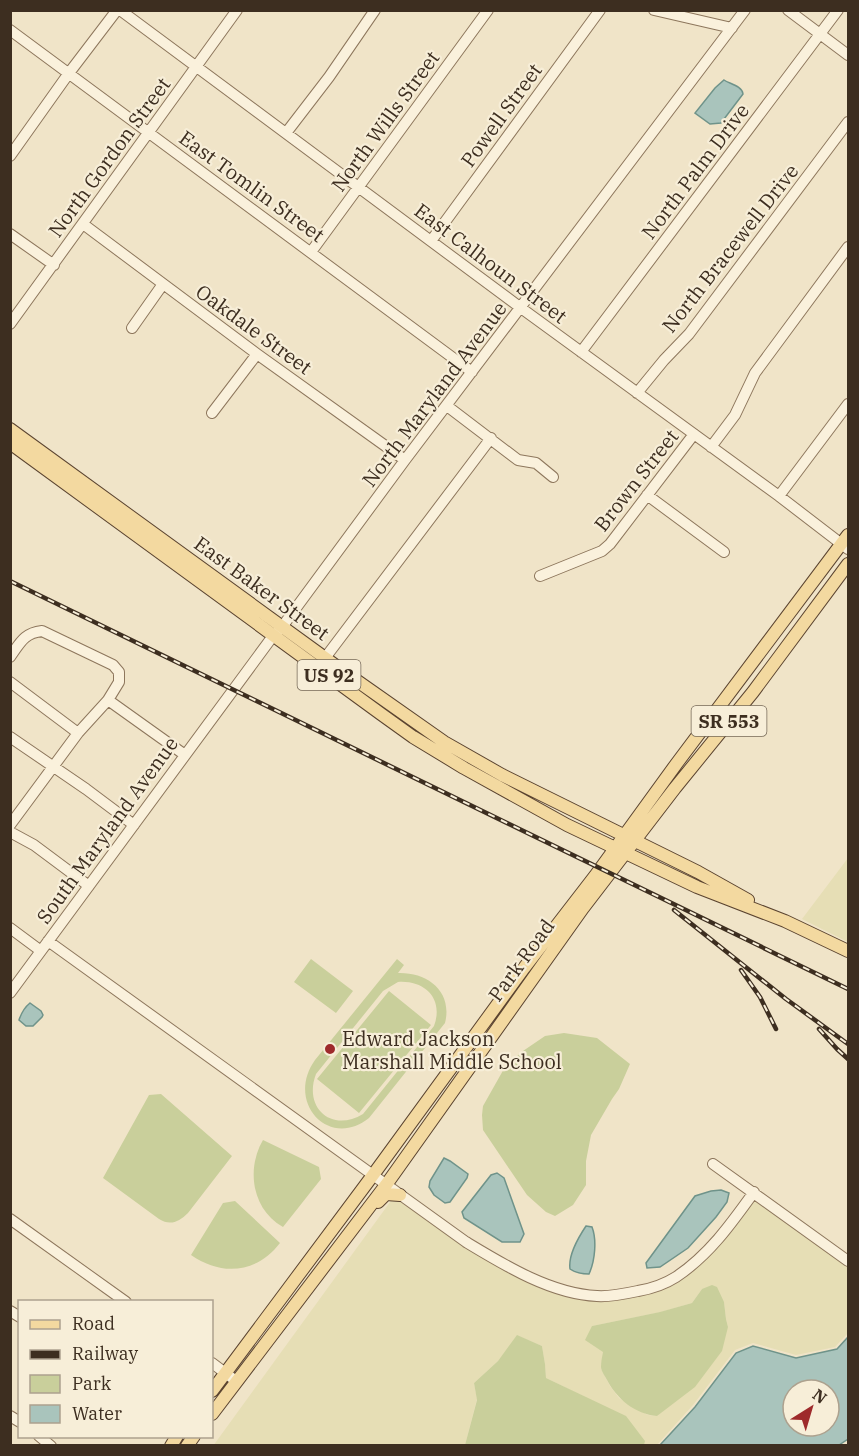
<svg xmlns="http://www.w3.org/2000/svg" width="859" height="1456" font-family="'IBM Plex Serif',serif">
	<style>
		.farmland { fill: #e6deb5; fill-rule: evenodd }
		.green { fill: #c9cf9b; fill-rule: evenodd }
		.water { fill: #a9c4bc; stroke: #6f938a; stroke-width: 1.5; fill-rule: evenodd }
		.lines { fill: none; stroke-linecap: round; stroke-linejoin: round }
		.minor-casing { stroke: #8d765c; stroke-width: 12 }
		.major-casing { stroke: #5b4430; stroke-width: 14 }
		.minor { stroke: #faf1dc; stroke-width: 10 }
		.major { stroke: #f3d9a0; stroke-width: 12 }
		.rail-casing { stroke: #3d2e20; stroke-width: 4.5 }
		.rail { stroke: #f7eed8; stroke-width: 2; stroke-dasharray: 7; stroke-linecap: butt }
		.poi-dot { fill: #9e2a2b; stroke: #f7eed8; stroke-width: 2 }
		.labels { text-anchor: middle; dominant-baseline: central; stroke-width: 4.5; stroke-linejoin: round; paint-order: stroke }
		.shield { fill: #f7eed8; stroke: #756857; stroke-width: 1.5 }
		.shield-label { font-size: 18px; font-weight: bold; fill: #3d2e20 }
		.street-label { font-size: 20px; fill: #3d2e20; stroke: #f7eed8 }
		.poi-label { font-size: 20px; fill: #3d2e20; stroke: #f7eed8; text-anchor: start }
	</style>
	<rect width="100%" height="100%" fill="#f0e4c8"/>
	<path class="farmland" d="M 848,858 L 848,942 L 802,919 Z
		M 753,1190 L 848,1265 L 848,1333 L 835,1347 L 796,1355 L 753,1343 L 735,1350 L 693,1405 L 657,1445 L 644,1445 L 644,1441 L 583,1396 L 546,1378 L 545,1364 L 542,1346 L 518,1336 L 498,1361 L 474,1383 L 477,1399 L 465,1445 L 213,1446 L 393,1198 L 403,1198 L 529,1277 L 593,1298 L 673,1278 L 703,1255 ZM 702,1289 L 724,1302 L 726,1319 L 728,1327 L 657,1416 L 648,1415 L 633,1407 L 619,1398 L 610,1386 L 601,1369 L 603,1352 L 592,1326 L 661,1312 L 692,1303 Z"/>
	<path class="green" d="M 311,959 L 353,991 L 336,1013 L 294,982 Z
		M 397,959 L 404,965 L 398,973 C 427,972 453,991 445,1023 L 369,1118 C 329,1150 285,1102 315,1060 ZM 398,982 C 425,980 444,999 434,1026 L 363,1114 C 332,1133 303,1108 316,1074 L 383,991 Z
		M 389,991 L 431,1025 L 359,1113 L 317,1079 Z
		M 564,1033 L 597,1038 L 630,1064 L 619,1089 L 612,1099 L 591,1135 L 586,1161 L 586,1185 L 573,1205 L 555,1216 L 546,1212 L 527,1195 L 483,1130 L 482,1115 L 483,1106 L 505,1067 L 523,1051 L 545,1036 Z
		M 161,1094 L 232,1156 L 188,1213 C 179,1222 170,1226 159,1219 L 103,1178 L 149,1095 Z
		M 263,1140 L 319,1167 L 321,1179 L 283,1227 C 252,1210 246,1169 263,1140 Z
		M 235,1201 L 280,1243 C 256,1274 221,1276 191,1255 L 223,1203 Z
		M 712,1285 L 717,1287 L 724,1302 L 726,1319 L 728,1327 L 722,1351 L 695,1387 L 657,1416 C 635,1414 617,1399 607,1380 C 605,1376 601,1371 601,1367 C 601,1362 602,1357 603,1352 L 585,1340 L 592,1326 L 660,1312 L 692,1303 L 702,1289 Z
		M 517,1335 L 542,1346 L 545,1364 L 546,1378 L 626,1416 L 645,1441 L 644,1445 L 465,1445 L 477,1400 L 474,1383 L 498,1361 Z"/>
	<path class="water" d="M 724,80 C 730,84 742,86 743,94 L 721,123 L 710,124 L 695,113 L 715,88 Z
		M 30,1003 L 41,1011 L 43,1015 L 42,1017 L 33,1026 L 26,1026 L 19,1020 C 21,1014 25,1007 30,1003 Z
		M 444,1158 L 450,1161 L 468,1174 L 467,1178 L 450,1202 L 445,1203 L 434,1195 L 429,1187 L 430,1181 Z
		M 497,1173 L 504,1178 L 524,1234 L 520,1242 L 502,1242 L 464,1218 L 462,1212 L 491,1175 Z
		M 721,1190 L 729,1193 L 727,1202 L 716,1217 L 688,1248 L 660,1267 L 647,1268 L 646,1263 L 695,1196 L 711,1191 Z
		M 586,1226 L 592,1227 C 597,1240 595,1261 589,1274 C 582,1274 576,1273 570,1269 C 568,1255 578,1238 586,1226 Z
		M 848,1337 L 848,1439 L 839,1445 L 660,1445 L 695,1407 L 736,1353 L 753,1346 L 796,1358 L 837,1349 ZM 793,1390 L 829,1390 L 829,1426 L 793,1426 Z"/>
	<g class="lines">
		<g class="minor-casing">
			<path id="minor" d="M 120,10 L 521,308 L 779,496 L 848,549
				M 654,10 L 732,28
				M 788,10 L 848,55
				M 10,30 L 472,372
				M 286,133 L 329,77 L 375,10
				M 10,156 L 69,73 L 117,10
				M 83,224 L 257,354 L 405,460
				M 10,234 L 54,265
				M 431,241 L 600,10
				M 311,252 L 488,10
				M 10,324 L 237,10
				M 132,328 L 163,284
				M 581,352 L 838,10
				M 637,393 L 664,360 L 689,334 L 848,122
				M 447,406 L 518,460 L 536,463 L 553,477
				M 212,413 L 257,354
				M 711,447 L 735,415 L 755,373 L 848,247
				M 647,495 L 724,552
				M 779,496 L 848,404
				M 540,576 L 602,551 L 610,544 L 694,434
				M 10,657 C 20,643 24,633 42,631 L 113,665 L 119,672 L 119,682 L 108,700 L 78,733 L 10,825
				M 325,658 L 491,438
				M 10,682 L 78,733
				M 108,700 L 185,755
				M 10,737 L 86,789 L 134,825
				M 10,832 L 34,845 L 89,886
				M 10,928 L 41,951
				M 48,941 L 466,1242 C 504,1265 551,1294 597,1296 C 610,1297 624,1294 638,1291 C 650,1289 665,1284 676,1277 C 709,1255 731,1224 754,1192
				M 10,993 L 270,640 L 282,627 L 405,460 L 745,10
				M 713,1164 L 848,1261
				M 10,1219 L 126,1302
				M 10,1311 L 20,1317
				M 212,1363 L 232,1378
				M 10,1416 L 20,1422
				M 39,1436 L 51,1446"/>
		</g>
		<g class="major-casing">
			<path id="major" d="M 10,429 L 343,671 L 444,742 L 502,775 L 698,872 L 748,900
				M 10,443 L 381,714 L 413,737 L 464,768 L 567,825 L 697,887 L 785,921 L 848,951
				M 378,1202 L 386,1194 L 400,1195
				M 212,1391 L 373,1175 L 524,968 L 595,876 L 677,763 L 848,535
				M 212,1414 L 386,1185 L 583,908 L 675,788 L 753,692 L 848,564
				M 171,1446 L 177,1436
				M 187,1446 L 194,1436"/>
		</g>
		<use href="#minor" class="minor"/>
		<use href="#major" class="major"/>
		<g class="rail-casing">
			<path id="rail" d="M 10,581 L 848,989
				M 674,910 L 786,999 L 848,1044
				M 741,970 L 760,997 L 776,1029
				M 819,1029 L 837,1049 L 848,1059"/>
		</g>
		<use href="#rail" class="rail"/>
	</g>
	<circle class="poi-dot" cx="330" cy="1049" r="6"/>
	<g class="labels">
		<g class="shield">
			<rect x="297.5" y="660" width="63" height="30" rx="4.5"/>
			<rect x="691.5" y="706" width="75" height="30" rx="4.5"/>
		</g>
		<g class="shield-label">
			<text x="329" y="675">US 92</text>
			<text x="729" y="721">SR 553</text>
		</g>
		<g class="street-label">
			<text transform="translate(501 115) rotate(-54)">Powell Street</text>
			<text transform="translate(385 121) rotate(-54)">North Wills Street</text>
			<text transform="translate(109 157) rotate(-54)">North Gordon Street</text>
			<text transform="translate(695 171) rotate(-53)">North Palm Drive</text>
			<text transform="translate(252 186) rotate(36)">East Tomlin Street</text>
			<text transform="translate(730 248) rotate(-52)">North Bracewell Drive</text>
			<text transform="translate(491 263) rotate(37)">East Calhoun Street</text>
			<text transform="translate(254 329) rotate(36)">Oakdale Street</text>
			<text transform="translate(434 394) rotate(-53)">North Maryland Avenue</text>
			<text transform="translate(636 480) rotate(-52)">Brown Street</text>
			<text transform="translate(262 588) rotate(36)">East Baker Street</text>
			<text transform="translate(107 830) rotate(-54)">South Maryland Avenue</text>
			<text transform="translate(521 960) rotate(-54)">Park Road</text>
		</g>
		<g class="poi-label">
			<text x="342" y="1038">Edward Jackson<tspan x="342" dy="23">Marshall Middle School</tspan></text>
		</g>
	</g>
	<rect width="859" height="1456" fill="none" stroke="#3d2e20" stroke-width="24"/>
	<rect x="18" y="1300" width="195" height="138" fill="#f7eed8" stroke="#ada18e" stroke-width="1.5"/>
	<rect x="30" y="1320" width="30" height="9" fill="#f3d9a0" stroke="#ada18e" stroke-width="1.5"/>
	<text x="72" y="1330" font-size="18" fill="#3d2e20">Road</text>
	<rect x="30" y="1350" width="30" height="9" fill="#3d2e20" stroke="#ada18e" stroke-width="1.5"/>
	<text x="72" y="1360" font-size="18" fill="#3d2e20">Railway</text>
	<rect x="30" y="1375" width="30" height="18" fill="#c9cf9b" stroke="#ada18e" stroke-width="1.5"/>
	<text x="72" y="1390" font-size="18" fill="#3d2e20">Park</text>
	<rect x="30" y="1405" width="30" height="18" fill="#a9c4bc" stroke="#ada18e" stroke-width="1.5"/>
	<text x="72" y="1420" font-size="18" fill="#3d2e20">Water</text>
	<g transform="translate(811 1408) rotate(37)"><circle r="28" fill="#f7eed8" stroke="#ada18e" stroke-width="1.5"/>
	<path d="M0-4.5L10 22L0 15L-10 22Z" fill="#9e2a2b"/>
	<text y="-9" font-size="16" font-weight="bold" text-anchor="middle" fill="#3d2e20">N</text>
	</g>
</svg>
